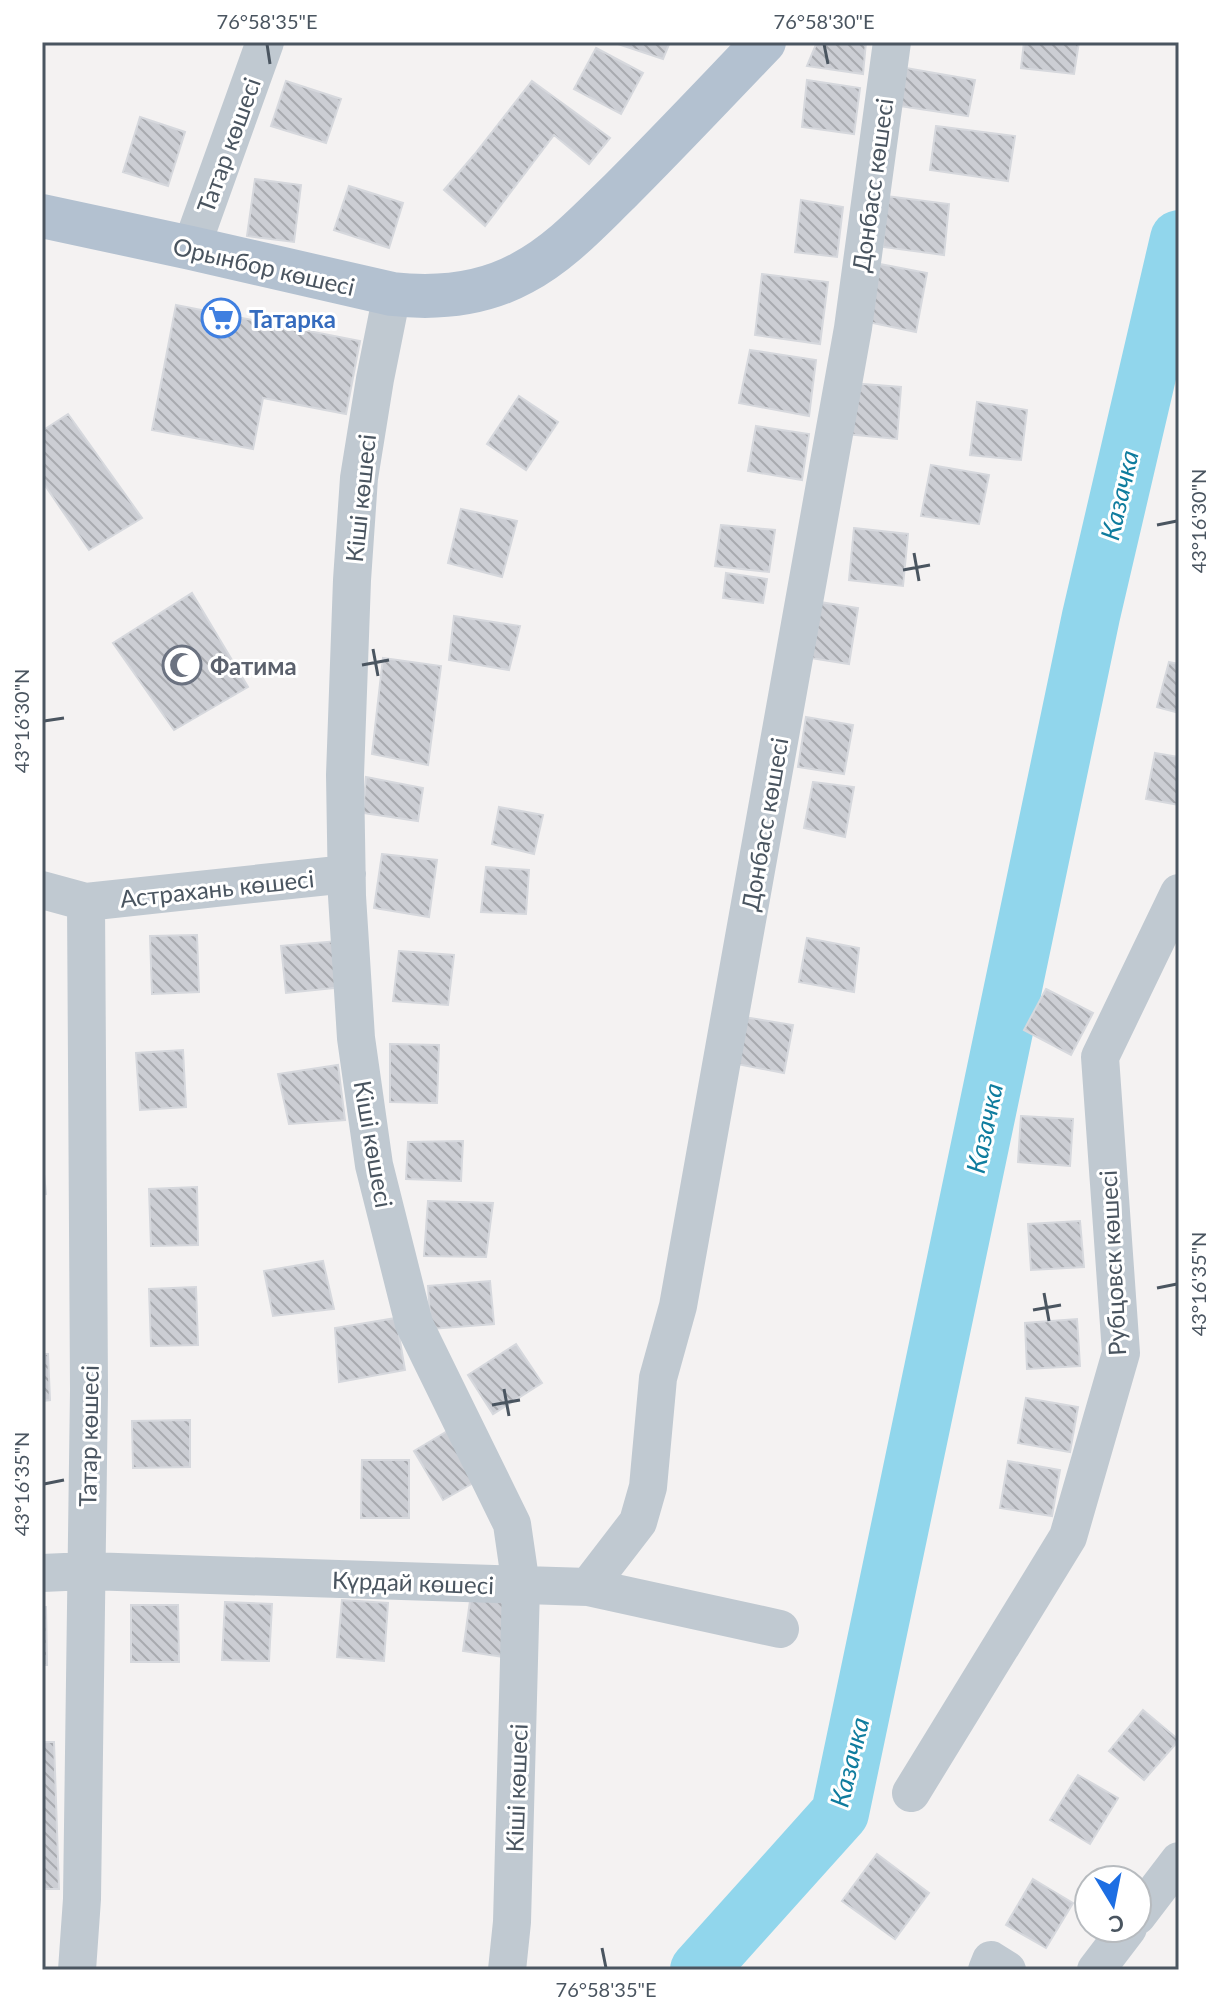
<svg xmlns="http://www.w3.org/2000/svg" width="1221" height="2012" font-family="Lato,sans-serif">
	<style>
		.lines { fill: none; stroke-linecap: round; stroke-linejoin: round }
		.river { stroke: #91d6ec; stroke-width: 58 }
		.building { fill: url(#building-back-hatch); stroke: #d6d8dd; stroke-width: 2 }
		.minor { stroke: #c0c9d1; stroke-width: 38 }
		.major { stroke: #b3c1d0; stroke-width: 44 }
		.ticks { fill: none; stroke: #4a5560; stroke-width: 3 }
		.labels { text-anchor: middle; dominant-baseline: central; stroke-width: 6; stroke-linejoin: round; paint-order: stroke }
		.street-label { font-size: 24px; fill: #4a5560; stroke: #fff }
		.shop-label { font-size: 24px; font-weight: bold; fill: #366cbe; stroke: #fff; text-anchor: start }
		.worship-label { font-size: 24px; font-weight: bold; fill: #5b616d; stroke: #fff; text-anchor: start }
		.water-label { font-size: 26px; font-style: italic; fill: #0f7c9e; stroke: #fff }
		.neatline { fill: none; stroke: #4a5560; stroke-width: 3 }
		.ticks-label { font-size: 20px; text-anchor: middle; fill: #4a5560 }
	</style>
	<defs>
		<pattern id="building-back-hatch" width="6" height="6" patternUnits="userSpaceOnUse" patternTransform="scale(2)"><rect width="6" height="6" fill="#ccced4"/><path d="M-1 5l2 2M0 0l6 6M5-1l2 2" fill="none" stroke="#a8aaaf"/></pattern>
	</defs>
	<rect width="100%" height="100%" fill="#f4f2f2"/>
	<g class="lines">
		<path class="river" d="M 699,1970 L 840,1813 L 1091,616 L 1179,239"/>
	</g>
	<path class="building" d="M 612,42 L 670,42 L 663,59 Z
		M 817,42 L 866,42 L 863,74 L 807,66 Z
		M 1024,42 L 1079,42 L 1074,74 L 1021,68 Z
		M 596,48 L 643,73 L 621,114 L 574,89 Z
		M 906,68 L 975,80 L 968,116 L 899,106 Z
		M 807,80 L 860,88 L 854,134 L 802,127 Z
		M 286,81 L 341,99 L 326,143 L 271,126 Z
		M 532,81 L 610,138 L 589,164 L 554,135 L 485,226 L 444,190 L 474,155 Z
		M 140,117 L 185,132 L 168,186 L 123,172 Z
		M 936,126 L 1015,136 L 1008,181 L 930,170 Z
		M 255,179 L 301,185 L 294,242 L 247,236 Z
		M 349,186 L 403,203 L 389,248 L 334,230 Z
		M 886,196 L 949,204 L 944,255 L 883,247 Z
		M 801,200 L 843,207 L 837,257 L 795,252 Z
		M 880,264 L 927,273 L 916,332 L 868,322 Z
		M 762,274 L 828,282 L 820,344 L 755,335 Z
		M 176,305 L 360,341 L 346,414 L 263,398 L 253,449 L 152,430 Z
		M 750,350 L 816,360 L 809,416 L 739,403 Z
		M 850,383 L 901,387 L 897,439 L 846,434 Z
		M 519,396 L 558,422 L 526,470 L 487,444 Z
		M 977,402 L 1027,410 L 1021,460 L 970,455 Z
		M 68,414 L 142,518 L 89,550 L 42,481 L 42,431 Z
		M 756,426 L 809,434 L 802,480 L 748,471 Z
		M 931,465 L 989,475 L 979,524 L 921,516 Z
		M 461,509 L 517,521 L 502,577 L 448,563 Z
		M 721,525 L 775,530 L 769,572 L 715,566 Z
		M 854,528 L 908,534 L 903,586 L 849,580 Z
		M 726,573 L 767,579 L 763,603 L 723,598 Z
		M 192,593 L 248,687 L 174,730 L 113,643 Z
		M 814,601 L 858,608 L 849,664 L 804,657 Z
		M 454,616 L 520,626 L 509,670 L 449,660 Z
		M 383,658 L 441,666 L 428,765 L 372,754 Z
		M 1169,662 L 1179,664 L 1179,713 L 1157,707 Z
		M 806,717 L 853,725 L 844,774 L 798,767 Z
		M 1155,753 L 1179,757 L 1179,805 L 1146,799 Z
		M 366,777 L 423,788 L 418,821 L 363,813 Z
		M 813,782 L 854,787 L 845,837 L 804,828 Z
		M 499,807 L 543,815 L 534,854 L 492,844 Z
		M 382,854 L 437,860 L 429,917 L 374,908 Z
		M 486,867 L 529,870 L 526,914 L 481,912 Z
		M 197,935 L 199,992 L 152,994 L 150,936 Z
		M 807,938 L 859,948 L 854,992 L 799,982 Z
		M 338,941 L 343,987 L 286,993 L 281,946 Z
		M 399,951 L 454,955 L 448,1005 L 393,1001 Z
		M 1046,989 L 1093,1013 L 1071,1055 L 1024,1030 Z
		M 744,1017 L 793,1025 L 784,1073 L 737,1064 Z
		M 390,1044 L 439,1045 L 437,1103 L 390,1102 Z
		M 183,1050 L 186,1107 L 140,1110 L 136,1053 Z
		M 338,1065 L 345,1120 L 289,1124 L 278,1074 Z
		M 1021,1116 L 1073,1119 L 1070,1166 L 1018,1162 Z
		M 463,1141 L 461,1181 L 406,1179 L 408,1142 Z
		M 42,1154 L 46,1194 L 42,1195 Z
		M 197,1187 L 198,1245 L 151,1246 L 149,1189 Z
		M 428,1201 L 493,1203 L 486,1257 L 424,1256 Z
		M 1080,1221 L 1084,1267 L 1031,1270 L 1028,1224 Z
		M 323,1261 L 334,1309 L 273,1316 L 264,1271 Z
		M 490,1281 L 494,1324 L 431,1329 L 428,1286 Z
		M 196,1287 L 198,1345 L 151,1346 L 149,1289 Z
		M 396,1318 L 405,1370 L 339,1382 L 335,1328 Z
		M 1077,1319 L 1080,1366 L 1027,1369 L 1025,1323 Z
		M 516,1344 L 542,1383 L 493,1414 L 468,1375 Z
		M 42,1354 L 48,1354 L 50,1400 L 42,1401 Z
		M 1026,1398 L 1078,1407 L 1070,1452 L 1018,1443 Z
		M 190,1420 L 190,1467 L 133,1468 L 132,1421 Z
		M 454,1427 L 484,1477 L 443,1500 L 414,1451 Z
		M 362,1460 L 409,1460 L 409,1518 L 361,1518 Z
		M 1008,1461 L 1060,1470 L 1052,1516 L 1000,1508 Z
		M 471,1594 L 518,1601 L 510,1658 L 463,1651 Z
		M 342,1600 L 388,1603 L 384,1661 L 337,1657 Z
		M 225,1602 L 272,1604 L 269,1661 L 222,1660 Z
		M 131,1605 L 178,1605 L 179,1662 L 131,1662 Z
		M 42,1607 L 46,1607 L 47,1665 L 42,1665 Z
		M 1143,1710 L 1179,1740 L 1144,1780 L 1109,1751 Z
		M 42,1742 L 54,1742 L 59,1889 L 42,1889 Z
		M 1078,1775 L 1118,1798 L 1090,1844 L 1050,1820 Z
		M 877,1854 L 929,1893 L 895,1939 L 842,1901 Z
		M 1033,1879 L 1073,1903 L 1046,1948 L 1006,1925 Z"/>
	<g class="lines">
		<path class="minor" d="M 191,248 L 265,42
			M 392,294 L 375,379 L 359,478 L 352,580 L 345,775 L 347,896 L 356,1038 L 374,1165 L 414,1324 L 512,1524 L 521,1586 L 512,1922 L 507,1970
			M 42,890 L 86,902 L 347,874
			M 42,1573 L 87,1571 L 588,1587 L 780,1629
			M 588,1587 L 638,1522 L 648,1487 L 658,1378 L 678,1306 L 853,328 L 892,42
			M 911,1793 L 1068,1537 L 1121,1353 L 1100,1057 L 1179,893
			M 1137,1916 L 1179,1861
			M 77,1970 L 82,1899 L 89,1390 L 86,902
			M 987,1970 L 991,1960 L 1007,1970
			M 1096,1970 L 1128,1928"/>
		<path class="major" d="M 42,216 L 191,248 L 392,294 C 437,299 482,295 522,273 C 560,253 589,221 620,191 C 669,142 716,92 764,42"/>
	</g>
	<path class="ticks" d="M 267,44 L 270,64M 824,44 L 828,64M 1157,525 L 1177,521M 914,553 L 919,581M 903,570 L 930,565M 373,649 L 378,676M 362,665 L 389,660M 44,721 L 64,718M 1157,1288 L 1177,1284M 1044,1293 L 1049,1321M 1033,1310 L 1061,1305M 504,1389 L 509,1416M 492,1405 L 520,1400M 44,1484 L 64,1480M 602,1948 L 606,1968"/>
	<defs>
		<g id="supermarket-ring" transform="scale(2)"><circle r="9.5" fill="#fff" stroke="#3f7fe0" stroke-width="1.5"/><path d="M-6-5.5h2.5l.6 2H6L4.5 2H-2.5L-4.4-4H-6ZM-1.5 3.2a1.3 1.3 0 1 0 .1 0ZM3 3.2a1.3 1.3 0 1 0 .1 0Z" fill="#3f7fe0"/></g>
		<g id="mosque-ring" transform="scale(2)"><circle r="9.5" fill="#fff" stroke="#6b7280" stroke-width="1.5"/><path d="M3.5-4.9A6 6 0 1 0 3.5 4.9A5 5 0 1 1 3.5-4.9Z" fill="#6b7280"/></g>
	</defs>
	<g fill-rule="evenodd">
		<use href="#supermarket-ring" x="221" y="318"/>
		<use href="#mosque-ring" x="182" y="665"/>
	</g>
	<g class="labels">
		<g class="street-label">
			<text transform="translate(228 145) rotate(-70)">Татар көшесі</text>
			<text transform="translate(872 185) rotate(-82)">Донбасс көшесі</text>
			<text transform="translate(264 266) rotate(13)">Орынбор көшесі</text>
			<text transform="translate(360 498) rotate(-84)">Кіші көшесі</text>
			<text transform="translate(764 824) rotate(-80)">Донбасс көшесі</text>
			<text transform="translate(217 888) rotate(-6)">Астрахань көшесі</text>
			<text transform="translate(374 1144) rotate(80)">Кіші көшесі</text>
			<text transform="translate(1112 1263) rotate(-93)">Рубцовск көшесі</text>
			<text transform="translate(88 1436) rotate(-89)">Татар көшесі</text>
			<text transform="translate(413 1582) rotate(2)">Күрдай көшесі</text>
			<text transform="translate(516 1788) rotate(-88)">Кіші көшесі</text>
		</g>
		<g class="shop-label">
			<text x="249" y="318">Татарка</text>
		</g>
		<g class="worship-label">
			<text x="210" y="665">Фатима</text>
		</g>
		<g class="water-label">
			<text transform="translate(1119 495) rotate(-77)">Казачка</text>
			<text transform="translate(984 1128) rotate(-78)">Казачка</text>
			<text transform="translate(849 1762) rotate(-76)">Казачка</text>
		</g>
	</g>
	<rect width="1221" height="2012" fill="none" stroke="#ffffff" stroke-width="88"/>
	<g transform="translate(1113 1904) rotate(170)"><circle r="38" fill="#ffffff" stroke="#b7bbbf" stroke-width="2"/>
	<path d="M0-6L14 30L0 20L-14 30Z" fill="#1d6ee3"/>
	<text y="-12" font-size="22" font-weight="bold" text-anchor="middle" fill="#4a5560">С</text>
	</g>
	<rect x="44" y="44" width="1133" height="1924" class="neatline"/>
	<g class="ticks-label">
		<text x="267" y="29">76°58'35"E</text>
		<text x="824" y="29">76°58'30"E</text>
		<text transform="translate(1199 521) rotate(-90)" y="7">43°16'30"N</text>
		<text transform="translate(22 721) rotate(-90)" y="7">43°16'30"N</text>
		<text transform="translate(1199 1284) rotate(-90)" y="7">43°16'35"N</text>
		<text transform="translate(22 1484) rotate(-90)" y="7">43°16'35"N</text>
		<text x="606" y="1997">76°58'35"E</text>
	</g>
</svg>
